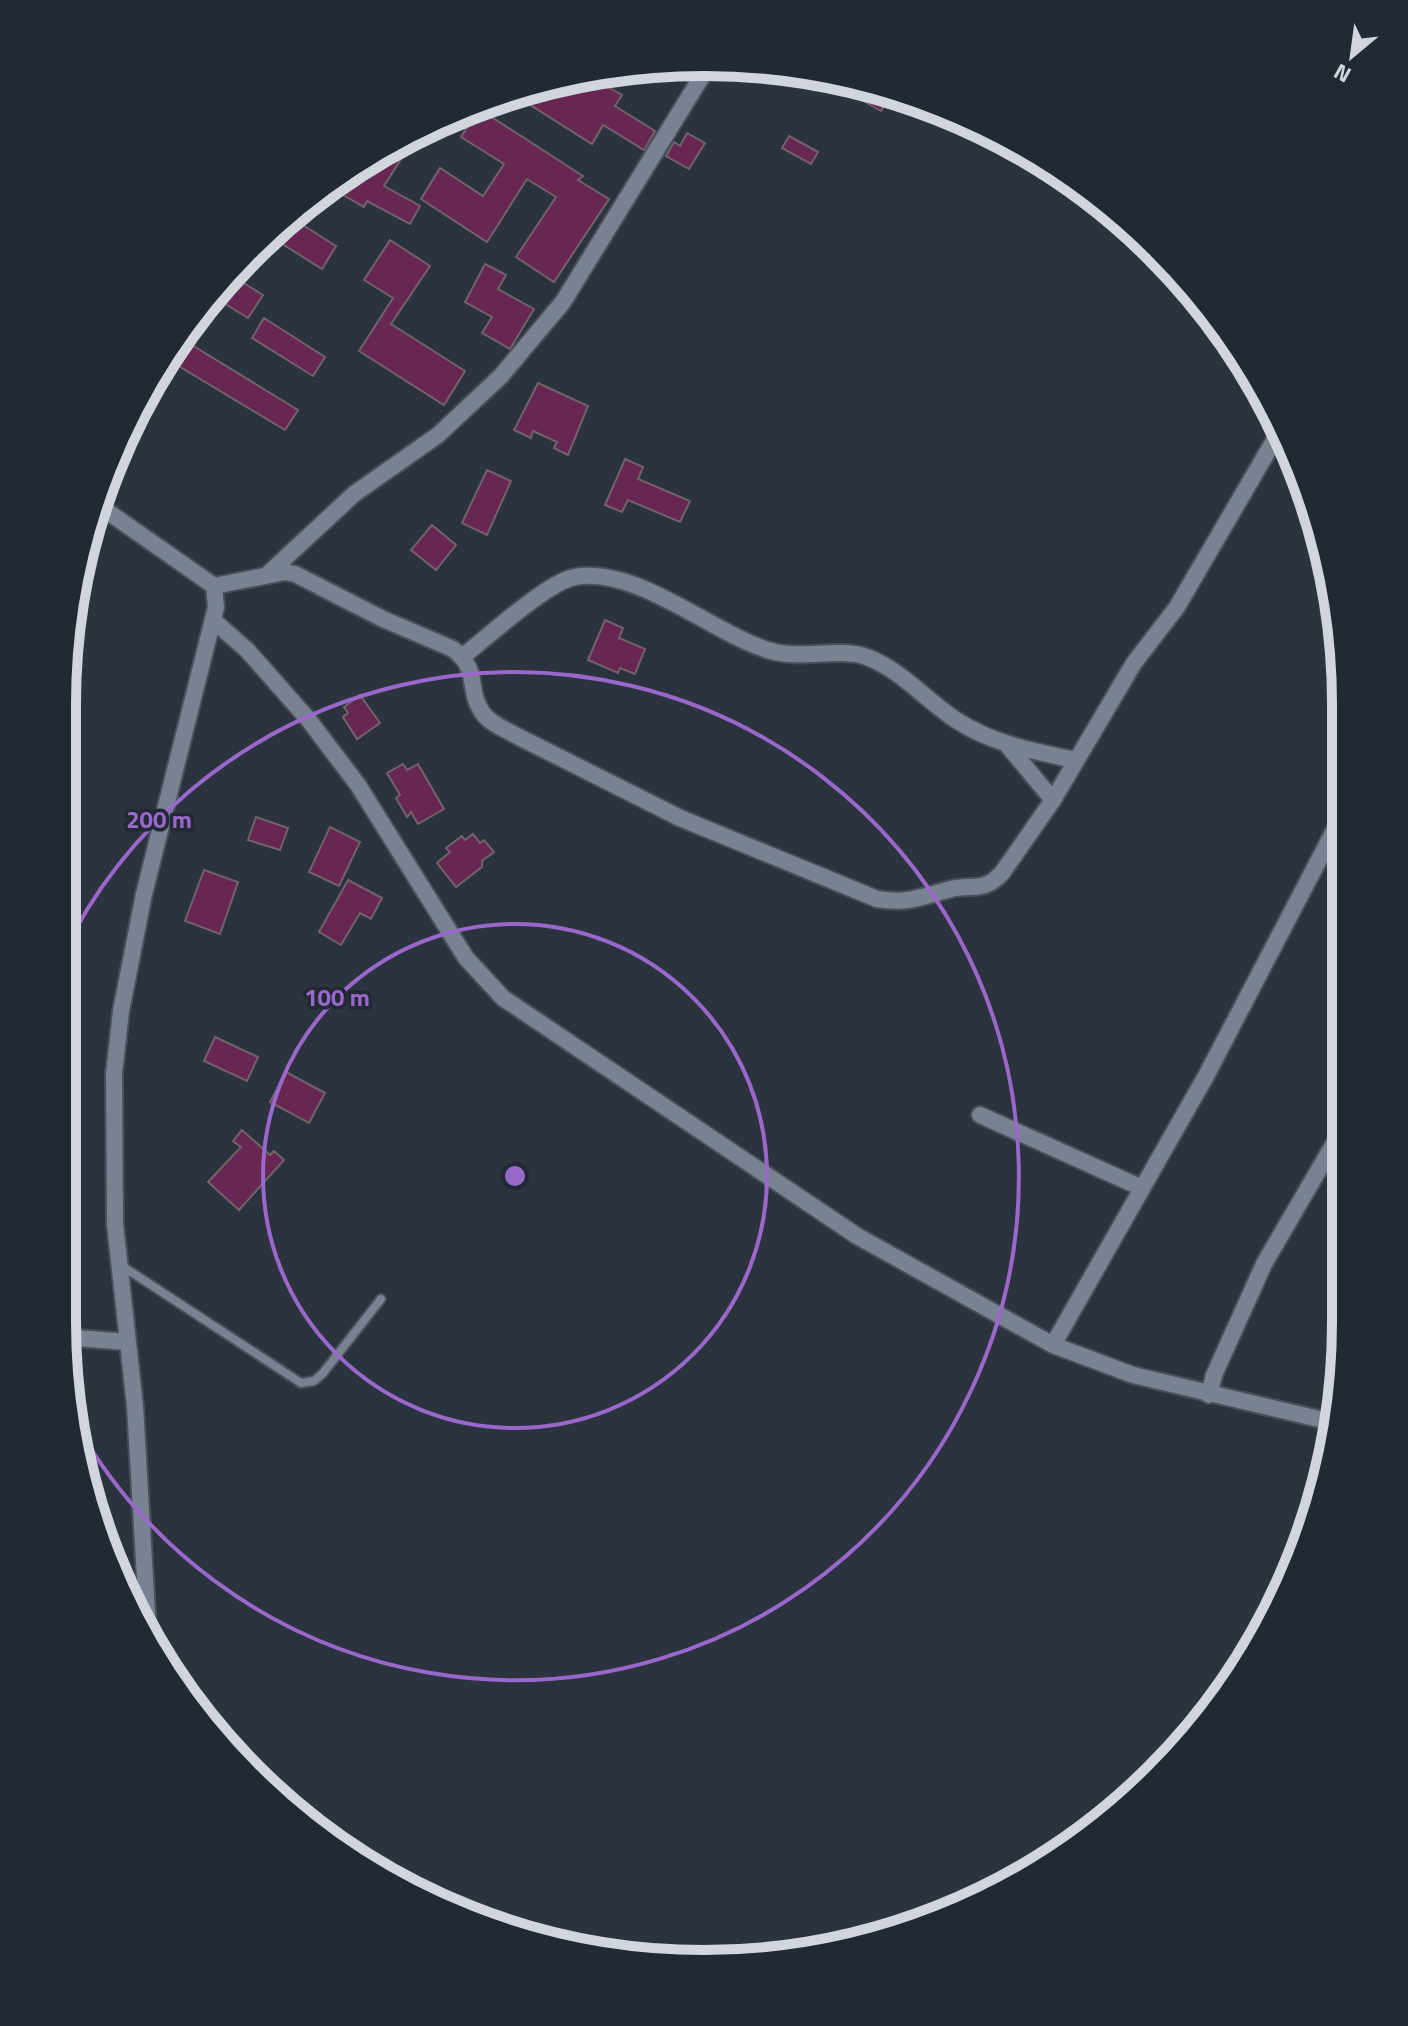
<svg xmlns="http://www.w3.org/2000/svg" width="1408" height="2026" font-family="'Titillium Web',sans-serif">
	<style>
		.building { fill: #672751; stroke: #72626b; stroke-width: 2 }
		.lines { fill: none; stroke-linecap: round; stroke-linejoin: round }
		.lane-casing { stroke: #484f5a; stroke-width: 12 }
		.street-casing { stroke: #484f5a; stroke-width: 20 }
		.lane { stroke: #798291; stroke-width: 8 }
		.street { stroke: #798291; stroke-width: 16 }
		.ring { fill: none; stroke: #9968ca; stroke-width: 4 }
		.rim { fill: none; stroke: #d1d6de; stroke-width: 10 }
		.centre { fill: #9968ca; stroke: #212935; stroke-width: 4 }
		.ring-label { font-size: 24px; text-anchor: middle; font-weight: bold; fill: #9968ca; stroke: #212935; stroke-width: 7; stroke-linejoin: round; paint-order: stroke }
	</style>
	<rect width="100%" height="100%" fill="#2b333f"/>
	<path class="building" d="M 579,74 L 586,74 L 622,95 L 615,106 L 655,131 L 644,150 L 603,125 L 592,144 L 513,94 Z
		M 825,74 L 830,74 L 891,93 L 881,111 L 823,78 Z
		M 479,109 L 583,176 L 578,180 L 609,199 L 554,282 L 516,257 L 556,197 L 527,179 L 487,242 L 421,199 L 440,168 L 483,196 L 504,164 L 461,137 Z
		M 687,133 L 705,143 L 689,169 L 666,156 L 674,142 L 680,146 Z
		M 789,136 L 818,152 L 811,164 L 782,148 Z
		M 399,143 L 408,148 L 384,186 L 420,206 L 410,224 L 367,201 L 364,207 L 340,193 L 356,166 Z
		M 290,217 L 336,246 L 322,269 L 268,235 Z
		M 390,240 L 430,266 L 391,324 L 465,371 L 444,405 L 359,351 L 393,298 L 364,280 Z
		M 485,264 L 506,275 L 498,289 L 534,309 L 510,349 L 482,333 L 492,317 L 465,302 Z
		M 231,275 L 263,295 L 248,318 L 214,297 Z
		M 264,318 L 325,357 L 313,376 L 252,338 Z
		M 182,339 L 298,410 L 285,430 L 167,359 Z
		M 538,383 L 588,406 L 568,455 L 554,448 L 557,442 L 533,431 L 531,438 L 514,430 Z
		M 625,459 L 643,467 L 638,479 L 690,501 L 680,522 L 628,500 L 622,512 L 605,505 Z
		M 487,470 L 511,481 L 487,535 L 462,523 Z
		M 432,525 L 456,545 L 436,570 L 411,550 Z
		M 605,620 L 623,628 L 619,638 L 645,649 L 635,674 L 620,668 L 618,673 L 588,660 Z
		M 360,695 L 380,723 L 357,739 L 343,717 L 348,713 L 344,707 Z
		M 403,764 L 407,770 L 418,764 L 444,809 L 418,824 L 411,812 L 407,817 L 396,798 L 400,795 L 387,773 Z
		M 256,817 L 288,828 L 280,850 L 248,840 Z
		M 330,827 L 360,842 L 339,886 L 309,872 Z
		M 473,834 L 480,843 L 484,840 L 494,852 L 482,861 L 482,867 L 456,887 L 437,863 L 450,852 L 446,848 L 462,836 L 465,840 Z
		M 204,870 L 238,882 L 220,934 L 185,921 Z
		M 348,880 L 382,898 L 371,919 L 360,913 L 341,945 L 319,932 Z
		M 215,1037 L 258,1057 L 247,1081 L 204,1061 Z
		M 286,1072 L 325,1093 L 309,1123 L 270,1102 Z
		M 242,1130 L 270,1155 L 274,1151 L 284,1160 L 239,1210 L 208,1182 L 241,1147 L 233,1141 Z"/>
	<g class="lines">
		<g class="lane-casing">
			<path id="lane" d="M 119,1264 L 301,1383 L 314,1381 L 323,1373 L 381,1299"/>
		</g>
		<g class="street-casing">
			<path id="street" d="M 101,507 L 214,586 L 216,607 L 144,894 L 121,1011 L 114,1074 L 115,1224 L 135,1406 L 148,1630
				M 269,573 L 354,494 L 438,435 L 501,376 L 563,302 L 710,63
				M 214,586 L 285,572 L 295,574 L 383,619 L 453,649 C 481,671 466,688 482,712 C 490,724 507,730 519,737 L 680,818 L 877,899 C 910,904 920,897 951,889 C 974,884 983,893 1002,873 L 1053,800 L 1134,663 L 1177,607 L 1282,427
				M 214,621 L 247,650 L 308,719 L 358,785 L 466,958 L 503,998 L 857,1236 L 1053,1345 L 1133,1375 L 1336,1423
				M 462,657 C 488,637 547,582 575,577 C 638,566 712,634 771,651 C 802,660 838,647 867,657 C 901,670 926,700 956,720 C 993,744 1033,751 1075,760
				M 1008,746 L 1053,800
				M 980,1115 L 1142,1188
				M 64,1337 L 127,1342
				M 1053,1345 L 1206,1076 L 1346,808
				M 1209,1395 L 1214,1375 L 1264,1264 L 1346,1123"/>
		</g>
		<use href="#lane" class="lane"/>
		<use href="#street" class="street"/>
	</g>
	<g class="ring">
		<circle cx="515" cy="1176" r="252"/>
		<path d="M62 955A504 504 0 1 1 76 1424"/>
	</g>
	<path d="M0 0H1408V2026H0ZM704 76H704A628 628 0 0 1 1332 704V1322A628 628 0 0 1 704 1950H704A628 628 0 0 1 76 1322V704A628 628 0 0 1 704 76Z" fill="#212935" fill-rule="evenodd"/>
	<path class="rim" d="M704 76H704A628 628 0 0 1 1332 704V1322A628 628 0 0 1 704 1950H704A628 628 0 0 1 76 1322V704A628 628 0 0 1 704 76Z"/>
	<circle cx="515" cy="1176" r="12" class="centre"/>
	<g class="ring-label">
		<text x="159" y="828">200 m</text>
		<text x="337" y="1006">100 m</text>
	</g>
	<g transform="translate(1352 56) rotate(209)" stroke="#212935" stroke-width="6" paint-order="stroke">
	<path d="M0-6L14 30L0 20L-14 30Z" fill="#d1d6de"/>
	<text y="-12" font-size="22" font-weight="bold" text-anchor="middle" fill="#d1d6de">N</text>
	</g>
</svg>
